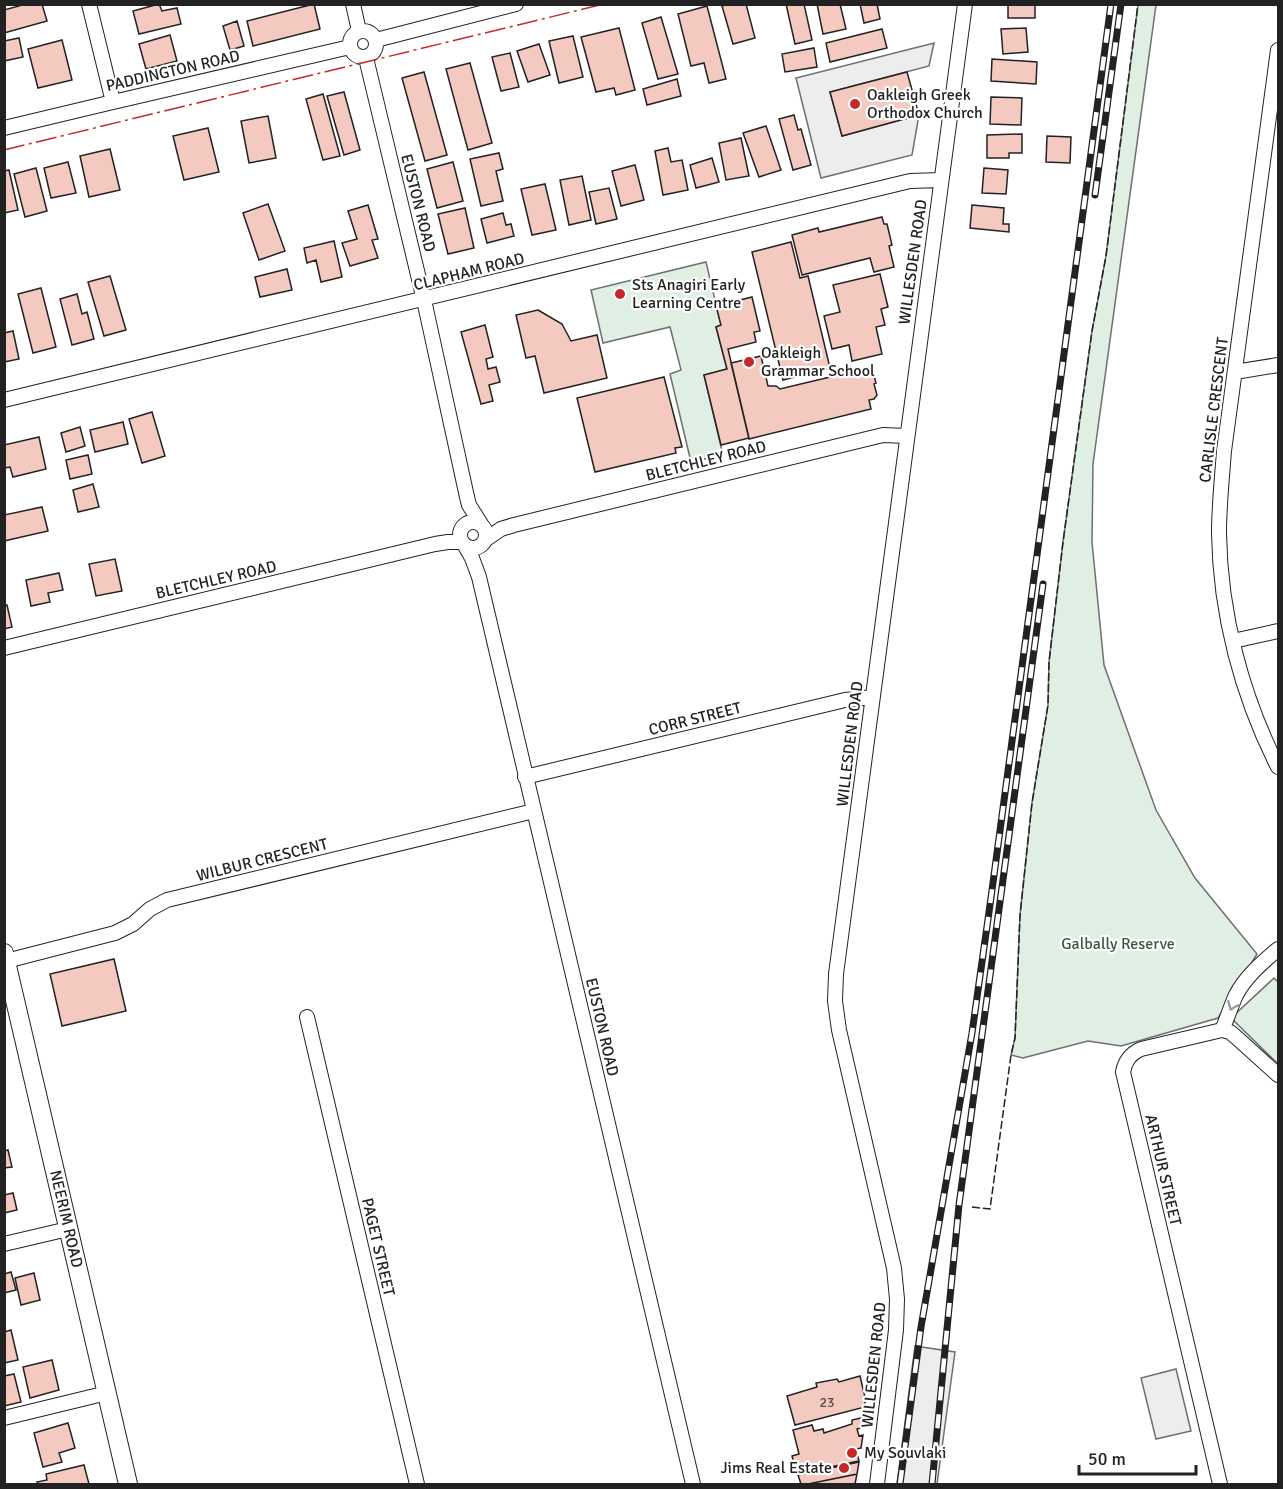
<svg xmlns="http://www.w3.org/2000/svg" width="1283" height="1489" font-family="Signika,sans-serif">
	<style>
		.green { fill: #e0efe3; stroke: #6f6f6f; stroke-width: 1.5 }
		.parking { fill: #ededed; stroke: #6f6f6f; stroke-width: 1.5 }
		.building { fill: #f3c9c0; stroke: #222; stroke-width: 1.5 }
		.lines { fill: none; stroke-linecap: round; stroke-linejoin: round }
		.minor-casing { stroke: #222; stroke-width: 16 }
		.tertiary-casing { stroke: #222; stroke-width: 20 }
		.minor { stroke: #fff; stroke-width: 14 }
		.tertiary { stroke: #fff; stroke-width: 18 }
		.rail-casing { stroke: #222; stroke-width: 7 }
		.rail { stroke: #fff; stroke-width: 4.5; stroke-dasharray: 14; stroke-linecap: butt }
		.fence { stroke: #222; stroke-width: 1.5; stroke-dasharray: 8 3; stroke-linecap: butt }
		.power { stroke: #c62828; stroke-width: 1.5; stroke-dasharray: 21 4.5 3 4.5; stroke-linecap: butt }
		.oneway { stroke: #9c9c9c }
		.poi-dot { fill: #c62828; stroke: #fff; stroke-width: 2 }
		.labels { text-anchor: middle; dominant-baseline: central; stroke-width: 4.5; stroke-linejoin: round; paint-order: stroke }
		.number-label { font-size: 14px; fill: #564c4a }
		.street-label { font-size: 16px; fill: #222; stroke: #fff }
		.poi-label { font-size: 16px; fill: #222; stroke: #fff; text-anchor: start }
		.park-label { font-size: 16px; fill: #2f5e38; stroke: #fff }
	</style>
	<rect width="100%" height="100%" fill="#fff"/>
	<path class="green" d="M 1138,5 L 1156,5 L 1093,464 L 1092,542 L 1104,665 L 1156,810 L 1195,878 L 1257,954 L 1218,1018 L 1121,1046 L 1088,1041 L 1023,1058 L 1011,1055 L 1015,1038 L 1020,915 L 1032,803 L 1048,705 L 1049,662 L 1063,542 L 1092,331 L 1106,256 Z
		M 706,262 L 721,325 L 716,327 L 727,369 L 704,375 L 723,455 L 691,462 L 670,374 L 681,370 L 670,327 L 603,343 L 591,290 Z
		M 1274,978 L 1278,982 L 1278,1064 L 1231,1018 Z"/>
	<path class="parking" d="M 934,43 L 929,66 L 830,92 L 842,136 L 919,115 L 912,155 L 821,178 L 796,78 Z
		M 915,1346 L 955,1352 L 937,1484 L 897,1484 Z
		M 1176,1369 L 1191,1431 L 1156,1439 L 1141,1378 Z"/>
	<path class="building" d="M 26,4 L 42,4 L 47,21 L 4,33 L 4,10 Z
		M 159,4 L 162,11 L 177,8 L 181,24 L 139,34 L 133,11 Z
		M 314,4 L 320,29 L 253,46 L 247,21 Z
		M 729,4 L 746,4 L 755,38 L 733,44 L 722,6 Z
		M 786,4 L 804,4 L 812,40 L 795,44 Z
		M 817,4 L 840,4 L 846,29 L 823,34 Z
		M 860,4 L 877,4 L 880,19 L 864,23 Z
		M 1008,4 L 1035,4 L 1035,18 L 1008,18 Z
		M 707,6 L 726,79 L 709,83 L 704,63 L 691,66 L 678,14 Z
		M 661,17 L 678,74 L 658,79 L 642,23 Z
		M 237,21 L 244,46 L 230,50 L 223,26 Z
		M 619,28 L 635,90 L 616,95 L 614,88 L 596,92 L 581,37 Z
		M 1026,28 L 1028,52 L 1003,54 L 1001,29 Z
		M 882,29 L 887,48 L 830,62 L 826,43 Z
		M 170,35 L 177,61 L 146,69 L 139,44 Z
		M 573,36 L 583,77 L 559,83 L 549,41 Z
		M 19,38 L 23,57 L 4,61 L 4,41 Z
		M 62,40 L 72,80 L 38,88 L 28,49 Z
		M 539,44 L 550,75 L 528,82 L 517,51 Z
		M 814,48 L 817,67 L 785,72 L 782,54 Z
		M 510,53 L 519,87 L 501,91 L 492,57 Z
		M 992,59 L 1037,62 L 1036,84 L 991,81 Z
		M 470,63 L 492,143 L 468,150 L 446,69 Z
		M 424,72 L 447,155 L 425,161 L 402,78 Z
		M 907,72 L 919,115 L 842,136 L 830,92 Z
		M 677,79 L 681,96 L 647,105 L 643,89 Z
		M 344,92 L 360,150 L 344,155 L 327,96 Z
		M 323,94 L 340,156 L 323,160 L 306,99 Z
		M 991,97 L 1022,98 L 1021,125 L 990,124 Z
		M 794,115 L 798,130 L 801,129 L 811,165 L 793,170 L 779,119 Z
		M 268,116 L 276,158 L 249,163 L 241,121 Z
		M 766,126 L 781,170 L 759,177 L 743,133 Z
		M 208,128 L 219,172 L 184,180 L 173,136 Z
		M 1022,134 L 1022,153 L 1009,153 L 1009,158 L 987,158 L 987,135 Z
		M 1047,136 L 1071,137 L 1070,163 L 1046,162 Z
		M 741,138 L 749,176 L 726,180 L 719,143 Z
		M 668,148 L 671,162 L 682,160 L 688,190 L 663,195 L 655,151 Z
		M 110,149 L 120,190 L 89,197 L 80,156 Z
		M 499,153 L 503,169 L 496,171 L 503,201 L 481,206 L 470,159 Z
		M 712,158 L 719,182 L 696,188 L 690,165 Z
		M 68,162 L 76,193 L 51,198 L 44,168 Z
		M 453,162 L 463,201 L 437,208 L 427,169 Z
		M 635,165 L 644,200 L 621,206 L 612,171 Z
		M 36,168 L 47,211 L 25,217 L 14,174 Z
		M 984,168 L 1008,170 L 1006,194 L 982,193 Z
		M 9,170 L 18,210 L 4,213 L 4,171 Z
		M 582,176 L 591,220 L 569,225 L 560,180 Z
		M 545,184 L 556,230 L 532,235 L 521,189 Z
		M 609,188 L 617,219 L 596,224 L 589,192 Z
		M 268,204 L 285,251 L 259,260 L 243,213 Z
		M 368,205 L 378,239 L 372,240 L 378,258 L 350,266 L 342,243 L 357,239 L 348,211 Z
		M 972,205 L 1004,208 L 1003,224 L 1009,224 L 1009,232 L 970,228 Z
		M 465,208 L 474,248 L 448,254 L 438,214 Z
		M 503,213 L 506,225 L 511,224 L 514,236 L 487,243 L 481,219 Z
		M 882,217 L 884,224 L 887,224 L 892,245 L 889,246 L 894,267 L 874,272 L 870,258 L 802,275 L 792,235 L 818,228 L 819,232 Z
		M 334,241 L 342,277 L 321,282 L 316,260 L 307,263 L 304,248 Z
		M 791,242 L 800,278 L 808,276 L 830,368 L 783,380 L 752,252 Z
		M 287,269 L 292,290 L 260,297 L 255,277 Z
		M 880,274 L 888,307 L 881,309 L 885,325 L 876,327 L 882,354 L 852,361 L 849,345 L 832,349 L 824,316 L 840,312 L 833,285 Z
		M 110,276 L 126,330 L 104,336 L 88,282 Z
		M 41,288 L 56,347 L 33,353 L 18,294 Z
		M 77,294 L 82,314 L 87,312 L 94,339 L 72,345 L 60,299 Z
		M 752,297 L 760,331 L 754,332 L 756,342 L 728,349 L 749,438 L 721,445 L 704,375 L 727,369 L 716,327 L 721,325 L 716,306 Z
		M 538,310 L 562,324 L 571,341 L 597,335 L 607,378 L 544,393 L 535,356 L 526,358 L 516,315 Z
		M 485,325 L 493,357 L 486,359 L 488,369 L 496,367 L 500,382 L 489,385 L 493,401 L 481,404 L 461,332 Z
		M 13,331 L 19,359 L 4,362 L 4,333 Z
		M 761,356 L 768,386 L 776,386 L 780,389 L 872,367 L 876,383 L 874,384 L 877,395 L 874,399 L 869,400 L 871,409 L 749,439 L 731,363 Z
		M 664,377 L 682,447 L 675,448 L 676,453 L 595,472 L 577,398 Z
		M 152,412 L 165,456 L 142,463 L 129,419 Z
		M 123,422 L 128,444 L 95,452 L 90,430 Z
		M 80,427 L 85,446 L 66,452 L 61,433 Z
		M 39,437 L 46,469 L 13,477 L 10,467 L 4,468 L 4,445 Z
		M 88,455 L 92,474 L 70,479 L 66,460 Z
		M 93,484 L 99,507 L 78,512 L 73,490 Z
		M 42,507 L 48,531 L 4,541 L 4,515 Z
		M 115,559 L 122,591 L 96,596 L 89,564 Z
		M 59,573 L 63,590 L 48,593 L 50,602 L 31,606 L 26,580 Z
		M 4,605 L 7,605 L 12,627 L 4,629 Z
		M 114,959 L 126,1011 L 62,1026 L 50,974 Z
		M 8,1150 L 12,1167 L 4,1168 L 4,1151 Z
		M 13,1193 L 17,1210 L 4,1213 L 4,1195 Z
		M 11,1272 L 16,1290 L 4,1293 L 4,1274 Z
		M 34,1273 L 40,1300 L 21,1305 L 15,1278 Z
		M 11,1330 L 18,1360 L 4,1363 L 4,1332 Z
		M 52,1360 L 59,1390 L 30,1398 L 23,1367 Z
		M 14,1374 L 21,1402 L 4,1406 L 4,1376 Z
		M 860,1376 L 865,1397 L 865,1407 L 795,1425 L 787,1396 L 817,1387 L 816,1383 L 837,1379 L 839,1382 Z
		M 865,1417 L 864,1427 L 857,1429 L 859,1436 L 863,1435 L 861,1448 L 856,1449 L 859,1461 L 797,1474 L 792,1456 L 799,1454 L 793,1430 L 812,1425 L 814,1431 L 823,1429 L 824,1433 L 852,1424 L 852,1420 Z
		M 68,1423 L 75,1448 L 59,1453 L 62,1462 L 43,1467 L 34,1433 Z
		M 859,1462 L 857,1474 L 808,1484 L 801,1484 L 798,1475 Z
		M 84,1465 L 89,1484 L 38,1484 L 37,1482 L 47,1480 L 46,1474 Z
		M 857,1474 L 855,1484 L 808,1484 Z"/>
	<g class="lines">
		<g class="minor-casing">
			<path id="minor" d="M 89,4 L 113,102
				M 353,4 L 359,31
				M350 44a13 13 0 1 1 26 0a13 13 0 1 1-26 0Z
				M 376,40 L 516,4
				M 1278,50 L 1224,451 C 1222,478 1219,506 1219,533 C 1220,614 1242,696 1278,767
				M 366,58 L 424,300 L 467,497 L 469,505 L 481,524
				M 4,128 L 113,102 L 350,47
				M 1235,372 L 1278,365
				M 4,400 L 910,181 L 941,180
				M460 535a13 13 0 1 1 26 0a13 13 0 1 1-26 0Z
				M 485,540 L 501,529 L 514,525 L 883,435 L 907,436
				M 464,544 L 472,558 L 479,577 L 693,1484
				M 1233,641 L 1278,631
				M 4,648 L 435,544 L 448,542 L 462,542
				M 525,777 L 845,700 L 872,697
				M 6,961 L 115,933 L 133,924 L 150,909 L 167,900 L 534,811
				M 307,1017 L 417,1484
				M 1222,1030 C 1227,1019 1231,1006 1236,995 C 1246,976 1263,962 1278,949
				M 4,1244 L 68,1229
				M 4,1418 L 107,1393
				M 877,1484 L 896,1330 L 897,1299 L 894,1268 L 839,1030 L 835,1001 L 836,974 L 965,4
				M 1220,1484 L 1123,1072 C 1125,1061 1130,1054 1141,1049 L 1222,1030 L 1230,1032 L 1236,1037 L 1278,1075"/>
		</g>
		<g class="tertiary-casing">
			<g id="tertiary">
				<path id="s1" d="M 4,953 L 128,1484"/>
			</g>
		</g>
		<use href="#minor" class="minor"/>
		<use href="#tertiary" class="tertiary"/>
		<g class="rail-casing">
			<path id="rail" d="M 1095,195 L 1121,4
				M 900,1484 L 921,1327 L 972,1033 L 990,905 L 1111,4
				M 932,1484 L 959,1205 L 1043,584"/>
		</g>
		<use href="#rail" class="rail"/>
		<path class="fence" d="M 972,1207 L 990,1209 L 1011,1055 L 1015,1038 L 1020,915 L 1032,803 L 1048,705 L 1049,662 L 1063,542 L 1092,331 L 1106,256 L 1138,4"/>
		<path class="power" d="M 4,150 L 604,4"/>
	</g>
	<defs><path id="oneway-chevron" d="M-2-3.5L2.5 0L-2 3.5" fill="none" stroke-width="1.6" stroke-linecap="round" stroke-linejoin="round" transform="scale(1.5)"/></defs>
	<use class="oneway" href="#oneway-chevron" transform="translate(1232 1006) rotate(112)"/>
	<g class="poi-dot">
		<circle cx="855" cy="104" r="6"/>
		<circle cx="620" cy="294" r="6"/>
		<circle cx="749" cy="362" r="6"/>
		<circle cx="852" cy="1453" r="6"/>
		<circle cx="844" cy="1468" r="6"/>
	</g>
	<g class="labels">
		<g class="number-label">
			<text x="827" y="1402">23</text>
		</g>
		<g class="street-label">
			<text transform="translate(173 71) rotate(-13)">PADDINGTON ROAD</text>
			<text transform="translate(418 203) rotate(76)">EUSTON ROAD</text>
			<text transform="translate(913 262) rotate(-82)">WILLESDEN ROAD</text>
			<text transform="translate(469 272) rotate(-14)">CLAPHAM ROAD</text>
			<text transform="translate(1214 410) rotate(-83)">CARLISLE CRESCENT</text>
			<text transform="translate(706 461) rotate(-14)">BLETCHLEY ROAD</text>
			<text transform="translate(216 580) rotate(-13)">BLETCHLEY ROAD</text>
			<text transform="translate(695 719) rotate(-14)">CORR STREET</text>
			<text transform="translate(850 744) rotate(-83)">WILLESDEN ROAD</text>
			<text transform="translate(262 860) rotate(-14)">WILBUR CRESCENT</text>
			<text transform="translate(602 1027) rotate(77)">EUSTON ROAD</text>
			<text transform="translate(1163 1170) rotate(77)">ARTHUR STREET</text>
			<text stroke="none"><textPath href="#s1" startOffset="273">NEERIM ROAD</textPath></text>
			<text transform="translate(378 1247) rotate(77)">PAGET STREET</text>
			<text transform="translate(874 1365) rotate(-84)">WILLESDEN ROAD</text>
		</g>
		<g class="poi-label">
			<text x="867" y="95">Oakleigh Greek<tspan x="867" dy="18">Orthodox Church</tspan></text>
			<text x="632" y="285">Sts Anagiri Early<tspan x="632" dy="18">Learning Centre</tspan></text>
			<text x="761" y="353">Oakleigh<tspan x="761" dy="18">Grammar School</tspan></text>
			<text x="864" y="1453">My Souvlaki</text>
			<text x="832" y="1468" text-anchor="end">Jims Real Estate</text>
		</g>
		<g class="park-label">
			<text x="1118" y="944">Galbally Reserve</text>
		</g>
	</g>
	<rect width="1283" height="1489" fill="none" stroke="#222222" stroke-width="12"/>
	<path d="M1079 1465v9h117v-9" fill="none" stroke="#222222" stroke-width="3"/>
	<text x="1088" y="1465" font-size="18" fill="#222222" stroke="#ffffff" stroke-width="4.5" paint-order="stroke">50 m</text>
</svg>
